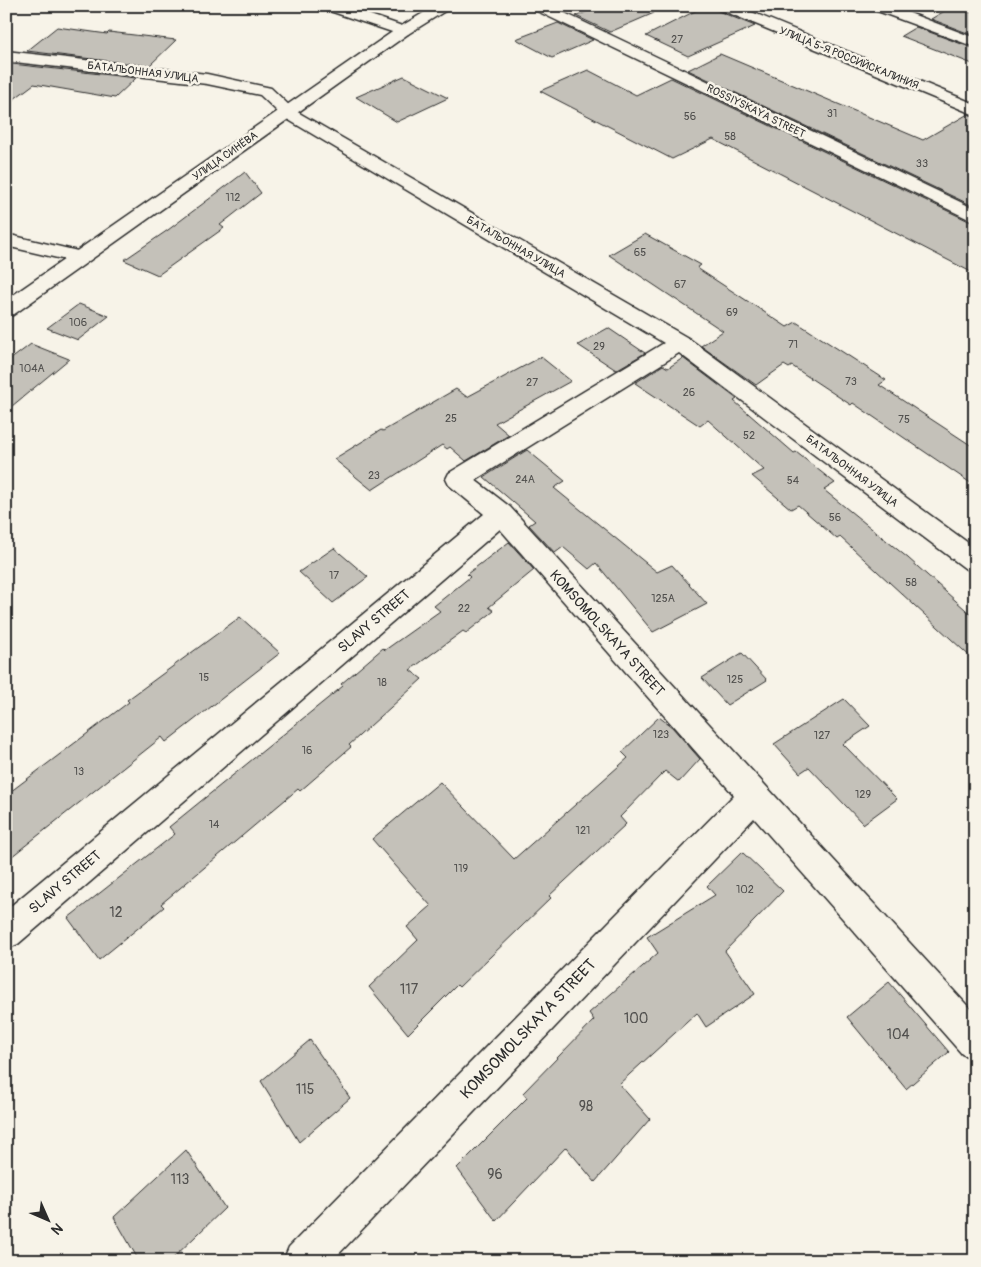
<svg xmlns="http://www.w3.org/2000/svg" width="981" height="1267" font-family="Pangolin,sans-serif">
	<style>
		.building { fill: #c4c1b9; stroke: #2b2b2b }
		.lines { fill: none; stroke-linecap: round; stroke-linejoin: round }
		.street-casing { stroke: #2b2b2b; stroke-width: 3 }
		.secondary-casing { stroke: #2b2b2b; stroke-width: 3 }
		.street { fill: #f7f3e8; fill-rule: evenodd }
		.secondary { fill: #f7f3e8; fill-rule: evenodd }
		.labels { text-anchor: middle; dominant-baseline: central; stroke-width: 5; stroke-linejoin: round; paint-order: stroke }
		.number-label { font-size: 11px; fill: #51504e }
		.far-street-label { font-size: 11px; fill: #2b2b2b; stroke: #f7f3e8 }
		.street-label { font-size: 14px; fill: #2b2b2b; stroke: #f7f3e8 }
		.near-number-label { font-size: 14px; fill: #51504e }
		.near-street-label { font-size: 16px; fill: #2b2b2b; stroke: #f7f3e8 }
	</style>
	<rect width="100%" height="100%" fill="#f7f3e8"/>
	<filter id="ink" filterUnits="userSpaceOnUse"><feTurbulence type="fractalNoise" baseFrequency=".02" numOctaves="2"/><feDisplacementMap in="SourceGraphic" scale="10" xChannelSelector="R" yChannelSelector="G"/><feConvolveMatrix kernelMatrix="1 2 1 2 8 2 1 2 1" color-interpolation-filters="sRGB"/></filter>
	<g filter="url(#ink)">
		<path class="building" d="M 602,6 L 652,6 L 654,13 L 610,32 L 576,16 Z
			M 705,6 L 715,6 L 718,11 L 755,26 L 688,56 L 646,36 Z
			M 953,6 L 975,14 L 975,36 L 931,19 Z
			M 558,23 L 593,40 L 552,58 L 516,39 Z
			M 57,27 L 107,34 L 109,32 L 176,40 L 149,66 L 27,51 Z
			M 916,27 L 975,49 L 975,65 L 901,36 Z
			M 720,54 L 923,140 L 968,114 L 975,117 L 975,207 L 688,70 Z
			M 12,64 L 136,78 L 115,98 L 34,84 L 6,105 L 6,68 Z
			M 588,70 L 636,95 L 671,78 L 975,224 L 975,274 L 713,139 L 672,159 L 540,91 Z
			M 404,76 L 448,98 L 397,122 L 356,97 Z
			M 245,172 L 261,193 L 220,225 L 224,228 L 158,275 L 124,260 L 168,230 Z
			M 645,234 L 701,265 L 697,268 L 787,327 L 796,322 L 886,380 L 879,385 L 975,448 L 975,486 L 853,403 L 851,405 L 792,366 L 789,368 L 784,365 L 756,385 L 701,346 L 723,331 L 609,255 Z
			M 79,304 L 109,316 L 78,340 L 47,328 Z
			M 608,328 L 645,353 L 616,370 L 578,345 Z
			M 31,344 L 69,359 L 6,411 L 6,363 Z
			M 541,357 L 571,381 L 495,423 L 509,435 L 466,461 L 450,447 L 447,449 L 442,445 L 372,490 L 334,459 L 381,430 L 383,431 L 456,389 L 467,397 Z
			M 683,358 L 737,399 L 734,401 L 794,453 L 796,452 L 835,483 L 824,490 L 908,558 L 975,618 L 975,661 L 840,537 L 837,539 L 798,505 L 791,509 L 752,476 L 764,470 L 708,420 L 700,426 L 635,383 L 663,365 L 668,368 Z
			M 527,450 L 565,481 L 554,488 L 657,572 L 672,565 L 707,604 L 653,632 L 596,563 L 589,569 L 563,547 L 555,553 L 529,525 L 535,521 L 484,477 Z
			M 509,542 L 534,570 L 489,607 L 494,611 L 466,633 L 463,631 L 410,670 L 422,679 L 349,745 L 351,747 L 300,791 L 298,789 L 161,904 L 164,907 L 99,960 L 68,918 L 175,834 L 169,827 L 343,686 L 341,684 L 383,648 L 385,650 L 440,611 L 434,606 L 470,577 L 467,574 Z
			M 334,548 L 368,577 L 333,603 L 299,572 Z
			M 240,617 L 280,653 L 166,742 L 162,737 L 6,861 L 6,795 L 129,702 L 127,700 Z
			M 742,653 L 767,680 L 727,705 L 702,678 Z
			M 844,699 L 870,726 L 843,744 L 897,799 L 863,824 L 809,767 L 800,773 L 774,744 Z
			M 659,717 L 672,727 L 700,759 L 679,782 L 665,771 L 620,817 L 626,824 L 549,896 L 551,898 L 459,987 L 457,985 L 408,1034 L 369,987 L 418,940 L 407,927 L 431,906 L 372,839 L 440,782 L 514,859 L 628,758 L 622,752 Z
			M 742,852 L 783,891 L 725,951 L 755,994 L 706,1027 L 697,1013 L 619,1084 L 650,1119 L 595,1182 L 566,1147 L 496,1221 L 457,1168 L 527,1098 L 523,1093 L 594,1020 L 589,1013 L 658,953 L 647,937 L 715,895 L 707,886 Z
			M 889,982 L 949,1052 L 906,1089 L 847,1017 Z
			M 310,1040 L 350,1098 L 299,1142 L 261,1081 Z
			M 186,1150 L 225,1208 L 170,1261 L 139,1261 L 114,1217 Z"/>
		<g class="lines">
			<g class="street-casing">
				<path id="street" d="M 322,6 L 344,6 L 408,28 L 410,31 L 408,34 L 398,34 L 324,9 Z
					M 531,6 L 550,6 L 975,209 L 975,222 L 533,9 Z
					M 717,6 L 737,6 L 975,104 L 975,115 L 719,9 Z
					M 870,6 L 891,6 L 975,38 L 975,47 L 872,9 Z
					M 6,51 L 207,74 L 271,88 L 294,110 L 688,338 L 975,548 L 975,572 L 966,569 L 679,353 L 475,480 L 510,507 L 975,1014 L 975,1059 L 962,1054 L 754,818 L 332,1261 L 283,1261 L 289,1247 L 734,795 L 500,529 L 18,944 L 6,949 L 6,910 L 484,514 L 449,485 L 446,479 L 449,473 L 664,343 L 282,116 L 260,95 L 207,84 L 6,61 Z
					M 6,234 L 86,253 L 89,257 L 86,261 L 79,263 L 6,246 Z"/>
			</g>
			<g class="secondary-casing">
				<path id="secondary" d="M 435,6 L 453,6 L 408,34 L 13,315 L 6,316 L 6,300 L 398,28 Z"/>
			</g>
			<use href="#street" class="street"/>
			<use href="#secondary" class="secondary"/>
		</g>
	</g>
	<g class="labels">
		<g class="number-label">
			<text x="677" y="39">27</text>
			<text x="832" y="113">31</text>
			<text x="690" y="116">56</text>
			<text x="730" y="136">58</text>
			<text x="922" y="163">33</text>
			<text x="233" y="197">112</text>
			<text x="640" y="252">65</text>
			<text x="680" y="284">67</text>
			<text x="732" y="312">69</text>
			<text x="78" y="322">106</text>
			<text x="793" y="344">71</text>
			<text x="599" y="346">29</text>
			<text x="32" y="368">104А</text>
			<text x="851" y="381">73</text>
			<text x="532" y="382">27</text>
			<text x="689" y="392">26</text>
			<text x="451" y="418">25</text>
			<text x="904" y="419">75</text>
			<text x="749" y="435">52</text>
			<text x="374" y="475">23</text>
			<text x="525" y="479">24А</text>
			<text x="793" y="480">54</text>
			<text x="835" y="517">56</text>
			<text x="334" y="575">17</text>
			<text x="911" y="582">58</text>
			<text x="663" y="598">125А</text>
			<text x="464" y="608">22</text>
			<text x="204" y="677">15</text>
			<text x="735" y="679">125</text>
			<text x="382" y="682">18</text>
			<text x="661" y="734">123</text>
			<text x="822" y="735">127</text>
			<text x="307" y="750">16</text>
			<text x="79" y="771">13</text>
			<text x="863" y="794">129</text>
			<text x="214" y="824">14</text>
			<text x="583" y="830">121</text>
			<text x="461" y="868">119</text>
			<text x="745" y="889">102</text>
		</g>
		<g class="far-street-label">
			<text transform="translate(849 58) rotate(22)">УЛИЦА 5-Я РОССИЙСКАЛИНИЯ</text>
			<text transform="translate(143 72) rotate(7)">БАТАЛЬОННАЯ УЛИЦА</text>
			<text transform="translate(756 111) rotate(26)">ROSSIYSKAYA STREET</text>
			<text transform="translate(225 156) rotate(-35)">УЛИЦА СИНЁВА</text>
			<text transform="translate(516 247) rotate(30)">БАТАЛЬОННАЯ УЛИЦА</text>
			<text transform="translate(852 471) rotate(37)">БАТАЛЬОННАЯ УЛИЦА</text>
		</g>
		<g class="street-label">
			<text transform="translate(374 621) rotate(-40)">SLAVY STREET</text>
			<text transform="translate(607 633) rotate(48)">KOMSOMOLSKAYA STREET</text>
			<text transform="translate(65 882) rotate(-40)">SLAVY STREET</text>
		</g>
		<g class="near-number-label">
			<text x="116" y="912">12</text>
			<text x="409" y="989">117</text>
			<text x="636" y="1018">100</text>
			<text x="898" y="1034">104</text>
			<text x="305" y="1089">115</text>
			<text x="586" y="1106">98</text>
			<text x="495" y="1174">96</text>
			<text x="180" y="1179">113</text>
		</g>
		<g class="near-street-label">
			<text transform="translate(528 1029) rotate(-46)">KOMSOMOLSKAYA STREET</text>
		</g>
	</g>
	<rect width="981" height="1267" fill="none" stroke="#f7f3e8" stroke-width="25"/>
	<rect x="12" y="12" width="956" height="1242" fill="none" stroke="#2b2b2b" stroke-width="2" filter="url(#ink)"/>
	<g transform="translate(48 1220) rotate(135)" stroke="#f7f3e8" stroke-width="4" paint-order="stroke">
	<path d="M0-4L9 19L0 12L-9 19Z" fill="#2b2b2b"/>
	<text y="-8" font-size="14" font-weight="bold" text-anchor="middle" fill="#2b2b2b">N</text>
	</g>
</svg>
